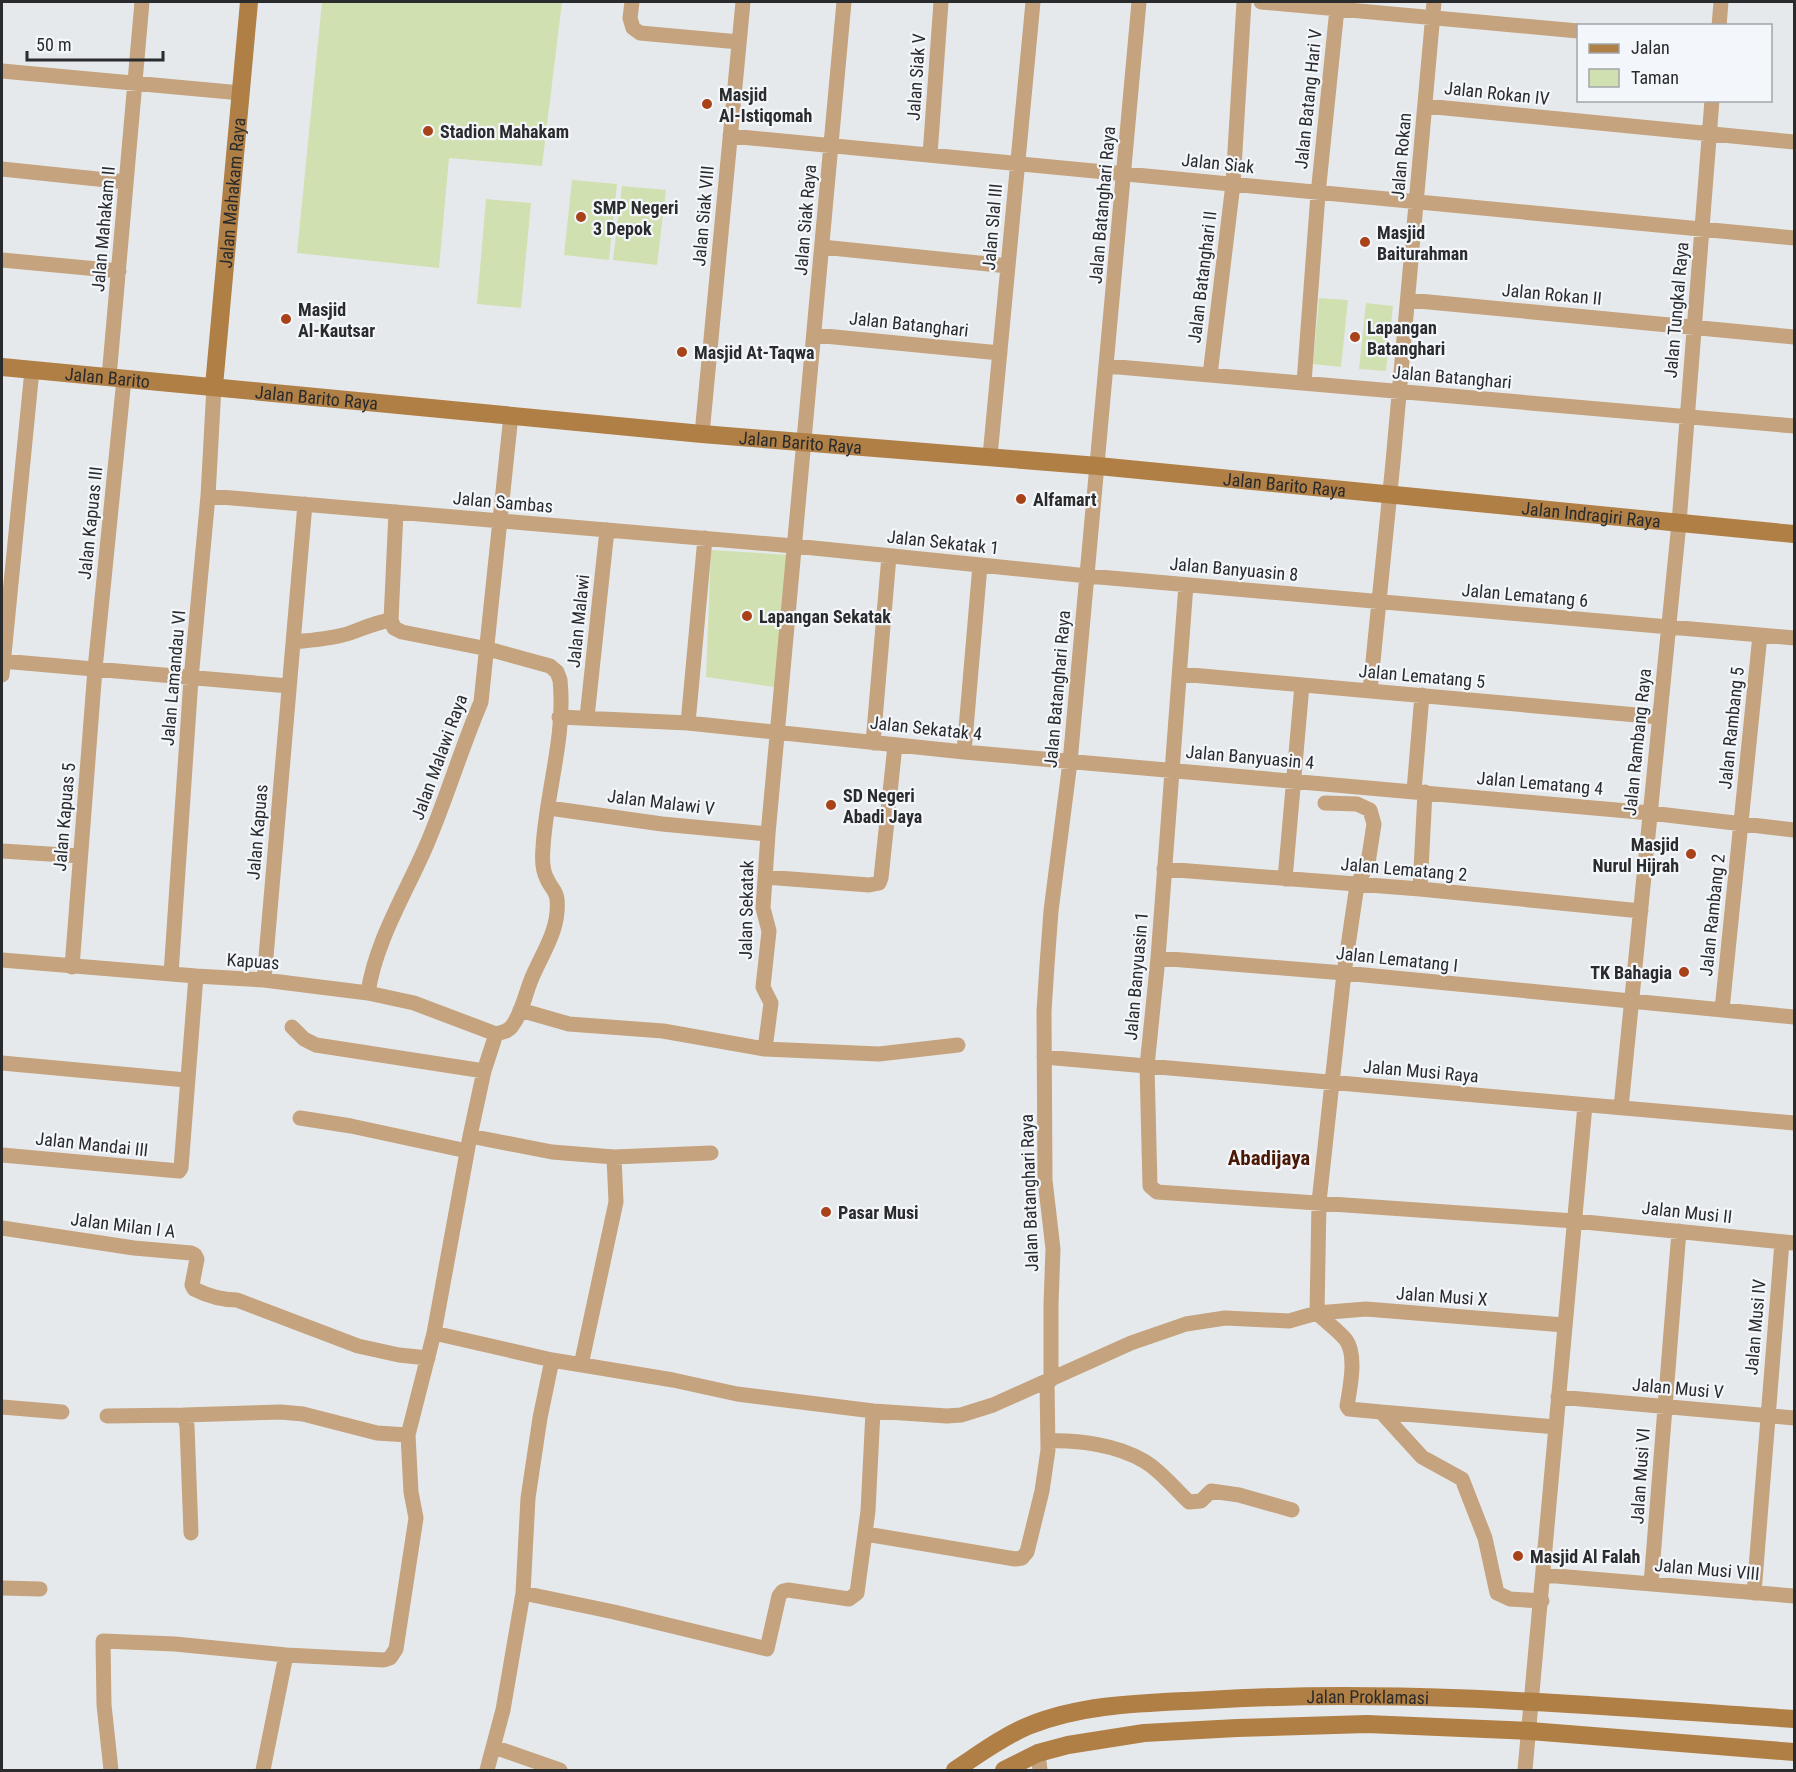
<svg xmlns="http://www.w3.org/2000/svg" width="1796" height="1772" font-family="'Roboto Condensed',sans-serif">
	<style>
		.green { fill: #d1e0b0 }
		.lines { fill: none; stroke-linecap: round; stroke-linejoin: round }
		.street { stroke: #c4a37e; stroke-width: 15 }
		.secondary { stroke: #b07f45; stroke-width: 18 }
		.poi-dot { fill: #a84219; stroke: #f3f6fa; stroke-width: 2 }
		.labels { text-anchor: middle; dominant-baseline: central; stroke-width: 4.5; stroke-linejoin: round; paint-order: stroke }
		.street-label { font-size: 18px; fill: #2a2b2c; stroke: #f3f6fa }
		.poi-label { font-size: 18px; font-weight: bold; fill: #2a2b2c; stroke: #f3f6fa; text-anchor: start }
		.quarter-label { font-size: 21px; font-weight: bold; fill: #4a1906; stroke: #f3f6fa }
	</style>
	<rect width="100%" height="100%" fill="#e6e9ec"/>
	<path class="green" d="M 322,2 L 562,2 L 542,166 L 449,158 L 439,268 L 297,253 Z
		M 572,180 L 617,184 L 609,260 L 564,255 Z
		M 622,186 L 666,190 L 657,265 L 613,260 Z
		M 486,199 L 531,203 L 521,308 L 477,304 Z
		M 1319,298 L 1348,300 L 1341,367 L 1313,364 Z
		M 1366,303 L 1393,306 L 1386,371 L 1359,369 Z
		M 711,550 L 790,555 L 781,688 L 706,677 Z"/>
	<g class="lines">
		<path class="street" d="M 632,2 L 630,18 L 633,28 L 640,33 L 739,42
			M 1261,2 L 1578,31
			M 1719,26 L 1721,2
			M 2,71 L 241,93
			M 1425,106 L 1794,142
			M 730,136 L 1794,238
			M 930,155 L 941,2
			M 2,169 L 126,182
			M 822,247 L 1008,266
			M 2,260 L 119,271
			M 1408,300 L 1794,337
			M 814,335 L 1000,353
			M 1107,366 L 1794,426
			M 1210,375 L 1233,184 L 1244,2
			M 109,377 L 142,2
			M 1304,383 L 1318,194 L 1337,9
			M 702,434 L 743,2
			M 990,456 L 1033,2
			M 208,496 L 794,546 L 1088,576 L 1794,638
			M 396,512 L 391,620 L 394,628 L 402,632 L 488,649 L 550,666 L 557,672 L 560,680 C 566,736 546,793 543,848 C 542,859 542,870 547,879 C 550,887 556,890 557,899 C 560,930 542,953 531,980 C 525,995 522,1013 512,1026 C 508,1032 502,1032 496,1034
			M 1186,585 L 1158,958 L 1147,1066 L 1150,1186 L 1157,1192 L 1575,1221 L 1794,1243
			M 293,642 C 312,640 332,639 350,633 C 364,628 377,622 391,620
			M 2,661 L 289,686
			M 1180,674 L 1659,717
			M 2,675 L 32,370
			M 1370,691 L 1393,462 L 1434,2
			M 559,717 L 688,723 L 964,752 L 1650,813 L 1794,830
			M 587,717 L 607,530
			M 688,723 L 705,538
			M 873,743 L 889,556
			M 964,752 L 980,565
			M 1414,791 L 1422,695
			M 549,808 L 662,824 L 768,834
			M 2,851 L 80,856
			M 1164,869 L 1420,889 L 1641,911
			M 765,877 L 869,885 L 879,883 L 881,878 L 895,745
			M 1285,879 L 1302,685
			M 1420,889 L 1425,792
			M 1158,958 L 1344,973 L 1794,1017
			M 2,960 L 196,976 L 264,980 L 368,993 L 414,1003 L 496,1034
			M 72,967 L 95,669 L 124,379
			M 171,974 L 191,679 L 208,496 L 214,386
			M 264,980 L 305,504
			M 368,993 C 375,942 407,891 427,844 C 447,797 461,749 481,702 L 511,415
			M 520,1010 L 569,1024 L 663,1031 L 765,1049 L 879,1054 L 958,1045
			M 1722,1010 L 1760,635
			M 292,1027 L 304,1039 L 316,1045 L 484,1071
			M 765,1049 L 771,1003 L 763,987 L 769,931 L 763,908 L 768,834 L 844,2
			M 1044,1057 L 1794,1123
			M 2,1063 L 186,1080
			M 1621,1108 L 1679,523 L 1712,100
			M 300,1118 L 351,1126 L 467,1151
			M 470,1136 L 552,1152 L 614,1157 L 616,1202 L 581,1365
			M 2,1155 L 179,1171 L 181,1168 L 196,976
			M 614,1157 L 711,1153
			M 2,1228 L 134,1248 L 191,1253 L 195,1255 L 197,1259 L 192,1285 L 194,1289 C 208,1296 221,1300 237,1300 L 358,1346 L 399,1355 L 428,1358
			M 1317,1313 C 1326,1322 1338,1330 1346,1340 C 1357,1355 1350,1388 1347,1406 L 1349,1409 L 1381,1412 L 1422,1457 L 1462,1479 L 1485,1538 L 1497,1593 L 1510,1599 L 1542,1601
			M 1317,1313 L 1366,1309 L 1564,1325
			M 434,1333 L 552,1360 L 673,1380 L 737,1394 L 873,1411 L 947,1416 L 961,1415 L 993,1405 L 1131,1343 L 1186,1324 L 1225,1318 L 1289,1321 L 1317,1313 L 1319,1202 L 1344,973 L 1357,885 L 1368,863 L 1374,824 L 1370,810 L 1357,804 L 1325,803
			M 1051,1380 L 1051,1305 L 1053,1249 L 1045,1180 L 1044,1011 L 1047,965 L 1051,911 L 1070,762 L 1139,2
			M 1558,1397 L 1794,1418
			M 2,1407 L 62,1412
			M 1381,1412 L 1556,1427
			M 107,1416 L 184,1415
			M 1049,1441 C 1079,1440 1117,1445 1144,1461 C 1160,1470 1175,1489 1189,1502 L 1201,1501 L 1211,1491 L 1239,1495 L 1292,1510
			M 191,1533 L 187,1426 L 184,1415 L 281,1412 L 303,1414 L 377,1433 L 408,1435
			M 866,1534 L 1015,1559 L 1022,1558 L 1027,1552 L 1042,1491 L 1048,1450 L 1047,1382
			M 1544,1575 L 1794,1596
			M 1651,1584 L 1679,1231
			M 2,1588 L 40,1589
			M 523,1593 L 614,1612 L 767,1649 L 779,1596 L 783,1591 L 788,1590 L 849,1599 L 857,1593 L 868,1511 L 873,1411
			M 1754,1593 L 1782,1242
			M 494,1747 L 560,1770
			M 1038,1753 L 1040,1770
			M 111,1770 L 104,1705 L 103,1641 L 175,1644 L 286,1655
			M 263,1770 L 286,1655 L 384,1660 L 390,1658 L 396,1649 L 416,1518 L 411,1492 L 408,1435 L 434,1333 L 470,1136 L 484,1071 L 496,1034
			M 487,1770 L 503,1710 L 523,1593 L 528,1498 L 540,1418 L 552,1360
			M 1525,1770 L 1585,1105"/>
		<g class="secondary">
			<path id="s1" d="M 2,367 L 702,434 L 1098,466 L 1794,534"/>
			<path id="s2" d="M 214,386 L 249,2"/>
			<path id="s3" d="M 955,1770 C 978,1755 1002,1737 1028,1726 C 1084,1703 1148,1703 1207,1700 C 1403,1688 1599,1706 1794,1719"/>
			<path d="M 1004,1770 L 1038,1753 L 1068,1745 L 1144,1733 L 1237,1728 L 1367,1724 L 1530,1731 L 1794,1752"/>
		</g>
	</g>
	<g class="poi-dot">
		<circle cx="707" cy="104" r="6"/>
		<circle cx="428" cy="131" r="6"/>
		<circle cx="581" cy="217" r="6"/>
		<circle cx="1365" cy="242" r="6"/>
		<circle cx="286" cy="319" r="6"/>
		<circle cx="1355" cy="337" r="6"/>
		<circle cx="682" cy="352" r="6"/>
		<circle cx="1021" cy="499" r="6"/>
		<circle cx="747" cy="616" r="6"/>
		<circle cx="831" cy="805" r="6"/>
		<circle cx="1691" cy="854" r="6"/>
		<circle cx="1684" cy="972" r="6"/>
		<circle cx="826" cy="1212" r="6"/>
		<circle cx="1518" cy="1556" r="6"/>
	</g>
	<g class="labels">
		<g class="street-label">
			<text transform="translate(916 77) rotate(-86)">Jalan Siak V</text>
			<text transform="translate(1497 93) rotate(6)">Jalan Rokan IV</text>
			<text transform="translate(1308 99) rotate(-84)">Jalan Batang Hari V</text>
			<text transform="translate(1401 156) rotate(-85)">Jalan Rokan</text>
			<text transform="translate(1218 163) rotate(6)">Jalan Siak</text>
			<text stroke="none"><textPath href="#s2" startOffset="194">Jalan Mahakam Raya</textPath></text>
			<text transform="translate(1102 205) rotate(-85)">Jalan Batanghari Raya</text>
			<text transform="translate(703 216) rotate(-85)">Jalan Siak VIII</text>
			<text transform="translate(805 220) rotate(-85)">Jalan Siak Raya</text>
			<text transform="translate(992 227) rotate(-85)">Jalan Slal III</text>
			<text transform="translate(103 229) rotate(-85)">Jalan Mahakam II</text>
			<text transform="translate(1202 277) rotate(-83)">Jalan Batanghari II</text>
			<text transform="translate(1552 294) rotate(5)">Jalan Rokan II</text>
			<text transform="translate(1676 310) rotate(-85)">Jalan Tungkal Raya</text>
			<text transform="translate(909 324) rotate(6)">Jalan Batanghari</text>
			<text stroke="none"><textPath href="#s1" startOffset="106">Jalan Barito</textPath></text>
			<text transform="translate(1452 377) rotate(5)">Jalan Batanghari</text>
			<text stroke="none"><textPath href="#s1" startOffset="316">Jalan Barito Raya</textPath></text>
			<text stroke="none"><textPath href="#s1" startOffset="802">Jalan Barito Raya</textPath></text>
			<text stroke="none"><textPath href="#s1" startOffset="1288">Jalan Barito Raya</textPath></text>
			<text transform="translate(503 502) rotate(5)">Jalan Sambas</text>
			<text stroke="none"><textPath href="#s1" startOffset="1596">Jalan Indragiri Raya</textPath></text>
			<text transform="translate(90 523) rotate(-84)">Jalan Kapuas III</text>
			<text transform="translate(943 542) rotate(6)">Jalan Sekatak 1</text>
			<text transform="translate(1234 569) rotate(5)">Jalan Banyuasin 8</text>
			<text transform="translate(1525 595) rotate(5)">Jalan Lematang 6</text>
			<text transform="translate(578 621) rotate(-84)">Jalan Malawi</text>
			<text transform="translate(1422 676) rotate(5)">Jalan Lematang 5</text>
			<text transform="translate(173 678) rotate(-85)">Jalan Lamandau VI</text>
			<text transform="translate(1057 689) rotate(-85)">Jalan Batanghari Raya</text>
			<text transform="translate(926 728) rotate(6)">Jalan Sekatak 4</text>
			<text transform="translate(1731 728) rotate(-84)">Jalan Rambang 5</text>
			<text transform="translate(1637 742) rotate(-84)">Jalan Rambang Raya</text>
			<text transform="translate(439 757) rotate(-70)">Jalan Malawi Raya</text>
			<text transform="translate(1250 757) rotate(5)">Jalan Banyuasin 4</text>
			<text transform="translate(1540 783) rotate(5)">Jalan Lematang 4</text>
			<text transform="translate(661 802) rotate(7)">Jalan Malawi V</text>
			<text transform="translate(64 817) rotate(-85)">Jalan Kapuas 5</text>
			<text transform="translate(257 832) rotate(-85)">Jalan Kapuas</text>
			<text transform="translate(1404 869) rotate(5)">Jalan Lematang 2</text>
			<text transform="translate(746 910) rotate(-89)">Jalan Sekatak</text>
			<text transform="translate(1712 915) rotate(-84)">Jalan Rambang 2</text>
			<text transform="translate(1397 959) rotate(6)">Jalan Lematang I</text>
			<text transform="translate(253 961) rotate(4)">Kapuas</text>
			<text transform="translate(1136 976) rotate(-85)">Jalan Banyuasin 1</text>
			<text transform="translate(1421 1071) rotate(5)">Jalan Musi Raya</text>
			<text transform="translate(92 1144) rotate(6)">Jalan Mandai III</text>
			<text transform="translate(1029 1193) rotate(-92)">Jalan Batanghari Raya</text>
			<text transform="translate(1687 1212) rotate(6)">Jalan Musi II</text>
			<text transform="translate(123 1225) rotate(7)">Jalan Milan I A</text>
			<text transform="translate(1442 1296) rotate(4)">Jalan Musi X</text>
			<text transform="translate(1755 1327) rotate(-85)">Jalan Musi IV</text>
			<text transform="translate(1678 1388) rotate(5)">Jalan Musi V</text>
			<text transform="translate(1640 1476) rotate(-86)">Jalan Musi VI</text>
			<text transform="translate(1707 1569) rotate(5)">Jalan Musi VIII</text>
			<text stroke="none"><textPath href="#s3" startOffset="428">Jalan Proklamasi</textPath></text>
		</g>
		<g class="poi-label">
			<text x="719" y="94">Masjid<tspan x="719" dy="21">Al-Istiqomah</tspan></text>
			<text x="440" y="131">Stadion Mahakam</text>
			<text x="593" y="207">SMP Negeri<tspan x="593" dy="21">3 Depok</tspan></text>
			<text x="1377" y="232">Masjid<tspan x="1377" dy="21">Baiturahman</tspan></text>
			<text x="298" y="309">Masjid<tspan x="298" dy="21">Al-Kautsar</tspan></text>
			<text x="1367" y="327">Lapangan<tspan x="1367" dy="21">Batanghari</tspan></text>
			<text x="694" y="352">Masjid At-Taqwa</text>
			<text x="1033" y="499">Alfamart</text>
			<text x="759" y="616">Lapangan Sekatak</text>
			<text x="843" y="795">SD Negeri<tspan x="843" dy="21">Abadi Jaya</tspan></text>
			<text x="1679" y="844" text-anchor="end">Masjid<tspan x="1679" dy="21">Nurul Hijrah</tspan></text>
			<text x="1672" y="972" text-anchor="end">TK Bahagia</text>
			<text x="838" y="1212">Pasar Musi</text>
			<text x="1530" y="1556">Masjid Al Falah</text>
		</g>
		<g class="quarter-label">
			<text x="1269" y="1158">Abadijaya</text>
		</g>
	</g>
	<rect width="1796" height="1772" fill="none" stroke="#2a2b2c" stroke-width="6"/>
	<rect x="1577" y="24" width="195" height="78" fill="#f3f6fa" stroke="#a3a5a8" stroke-width="1.5"/>
	<rect x="1589" y="44" width="30" height="9" fill="#b07f45" stroke="#a3a5a8" stroke-width="1.5"/>
	<text x="1631" y="54" font-size="18" fill="#2a2b2c">Jalan</text>
	<rect x="1589" y="69" width="30" height="18" fill="#d1e0b0" stroke="#a3a5a8" stroke-width="1.5"/>
	<text x="1631" y="84" font-size="18" fill="#2a2b2c">Taman</text>
	<path d="M27 51v9h136v-9" fill="none" stroke="#2a2b2c" stroke-width="3"/>
	<text x="36" y="51" font-size="18" fill="#2a2b2c" stroke="#f3f6fa" stroke-width="4.5" paint-order="stroke">50 m</text>
</svg>
